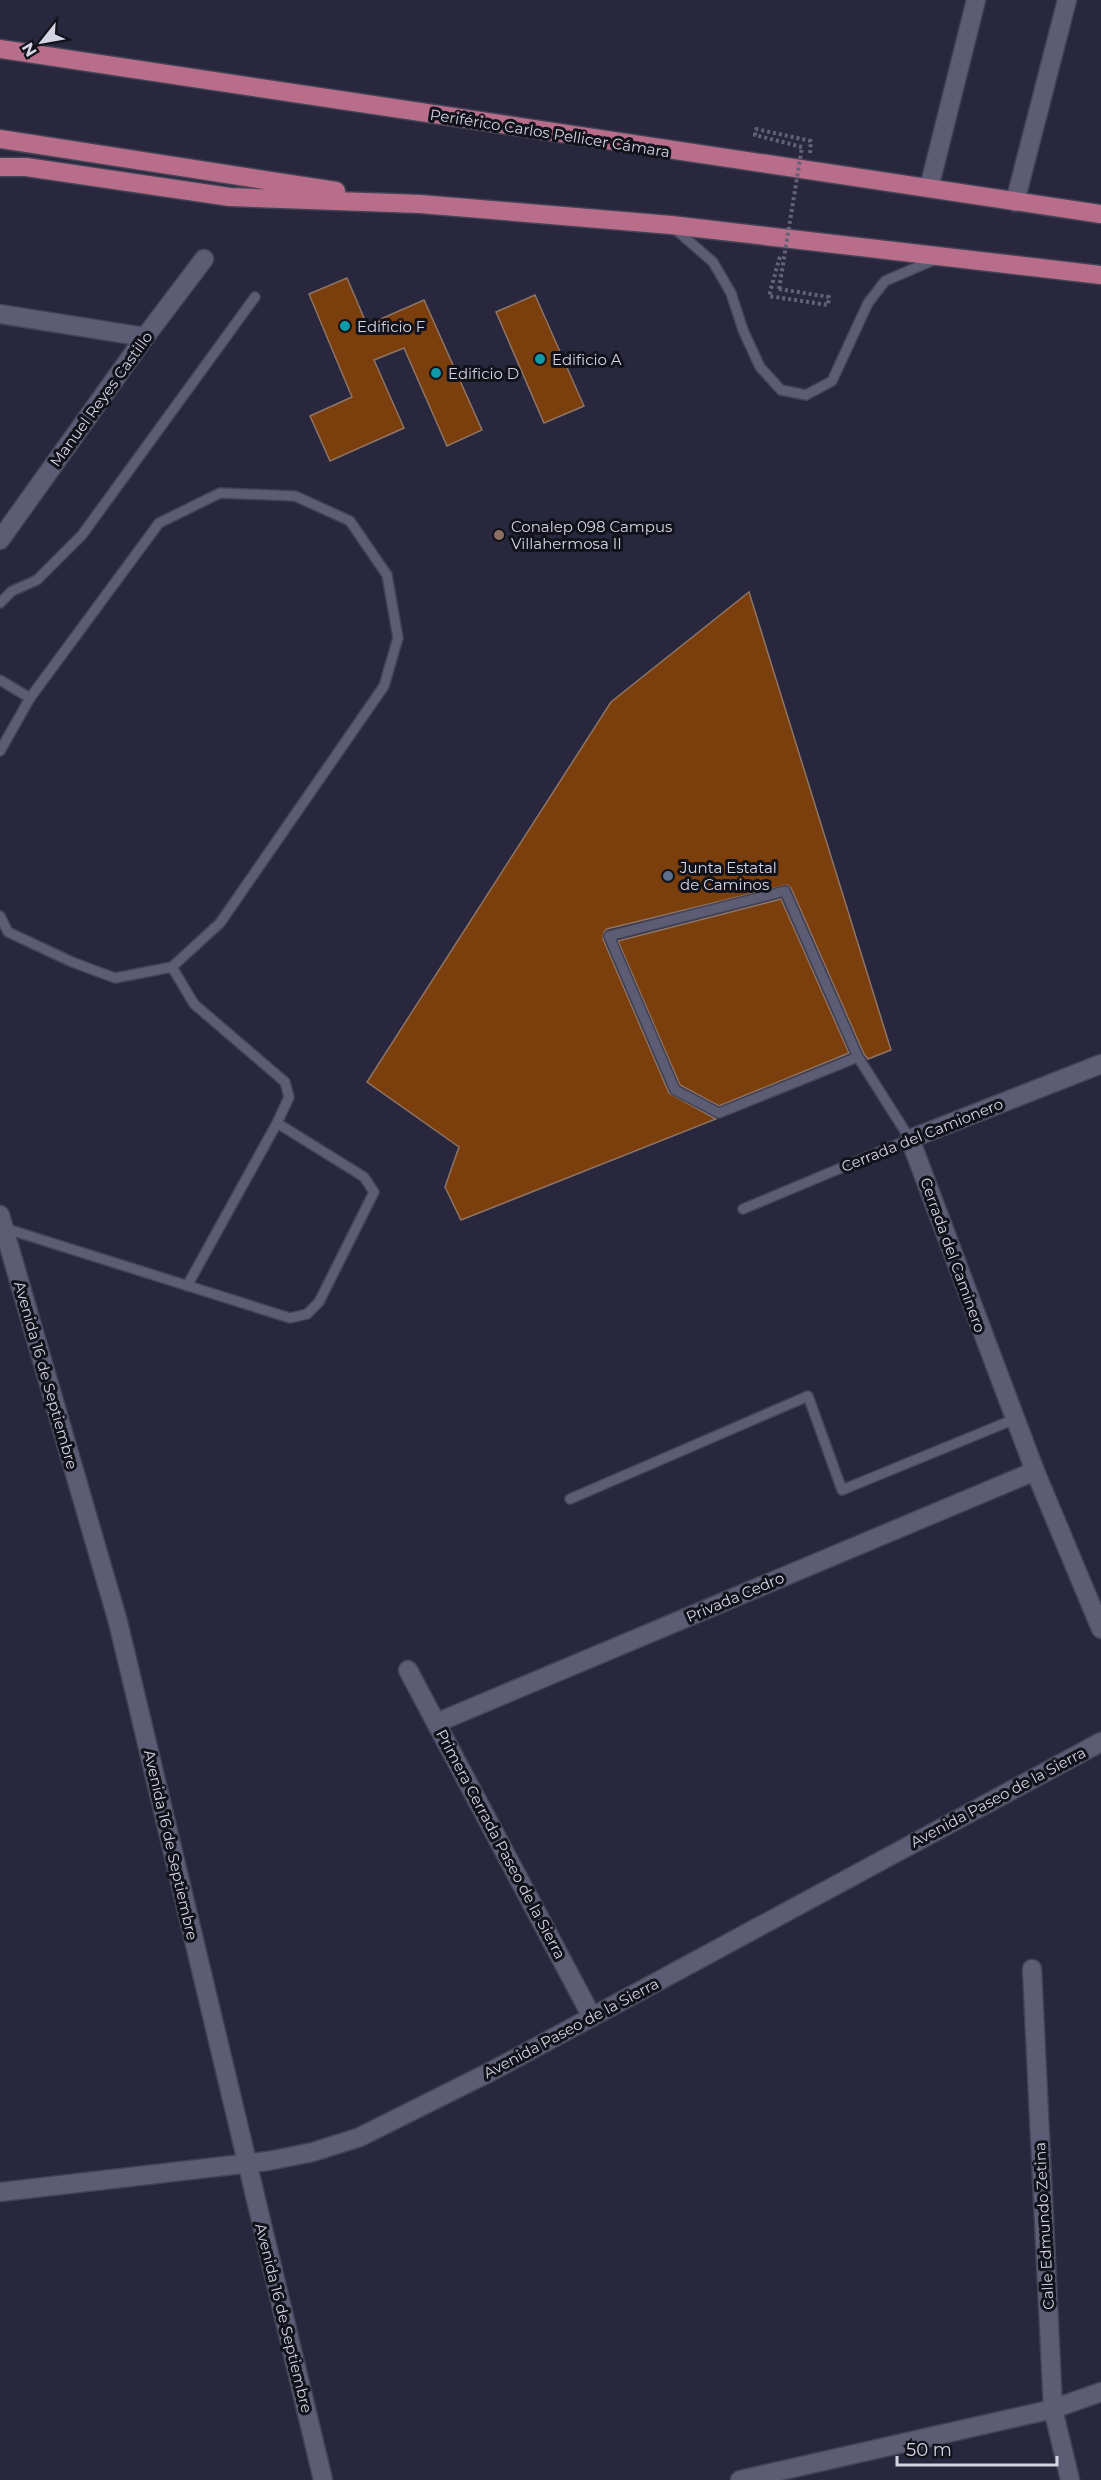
<svg xmlns="http://www.w3.org/2000/svg" width="1101" height="2480" font-family="Montserrat,sans-serif">
	<style>
		.building { fill: #7b3e0d; stroke: #8e7565; stroke-width: 1.5 }
		.lines { fill: none; stroke-linecap: round; stroke-linejoin: round }
		.lane-casing { stroke: #444355; stroke-width: 12 }
		.street-casing { stroke: #444355; stroke-width: 21 }
		.secondary-casing { stroke: #444355; stroke-width: 21 }
		.primary-casing { stroke: #444355; stroke-width: 21 }
		.path { stroke: #636276; stroke-width: 4; stroke-dasharray: 3 3; stroke-linecap: butt }
		.lane { stroke: #5d5c75; stroke-width: 9 }
		.street { stroke: #5d5c75; stroke-width: 18 }
		.secondary { stroke: #5d5c75; stroke-width: 18 }
		.primary { stroke: #b86e8b; stroke-width: 18 }
		.path-bridge { stroke: #636276; stroke-width: 4; stroke-dasharray: 3 3; stroke-linecap: butt }
		.culture-dot { fill: #0f9aa8; stroke: #12121b; stroke-width: 2 }
		.education-dot { fill: #8d6e63; stroke: #12121b; stroke-width: 2 }
		.service-dot { fill: #5c6f8a; stroke: #12121b; stroke-width: 2 }
		.labels { text-anchor: middle; dominant-baseline: central; stroke-width: 6; stroke-linejoin: round; paint-order: stroke }
		.street-label { font-size: 15px; fill: #d4d3e2; stroke: #12121b }
		.poi-label { font-size: 15px; fill: #d4d3e2; stroke: #12121b; text-anchor: start }
	</style>
	<rect width="100%" height="100%" fill="#28273d"/>
	<path class="building" d="M 347,278 L 367,325 L 424,300 L 482,430 L 447,446 L 404,348 L 374,360 L 404,428 L 330,461 L 310,416 L 352,397 L 309,294 Z
		M 535,295 L 584,406 L 544,423 L 496,312 Z
		M 749,592 L 891,1050 L 868,1059 L 864,1054 L 791,888 L 787,885 L 607,929 L 604,932 L 603,939 L 669,1093 L 716,1119 L 461,1220 L 445,1187 L 459,1147 L 367,1082 L 611,702 Z
		M 781,899 L 849,1053 L 719,1106 L 680,1085 L 618,941 Z"/>
	<g class="lines">
		<g class="lane-casing">
			<path id="lane" d="M 675,229 L 713,262 L 731,293 L 743,330 L 760,367 L 781,390 L 806,395 L 832,381 L 868,303 L 885,281 L 936,259
				M 0,603 L 12,591 L 37,580 L 82,535 L 255,297
				M 0,680 L 30,698
				M 0,751 L 30,698 L 159,523 L 220,493 L 295,496 L 350,521 L 387,575 L 398,638 L 384,686 L 220,923 L 172,967 L 115,978 L 72,962 L 8,932 L 0,916
				M 172,967 L 194,1004 L 285,1082 L 289,1097 L 277,1123
				M 743,1209 L 910,1139 L 858,1057 L 785,891 L 609,936 L 675,1090 L 719,1113 L 858,1057
				M 4,1228 L 290,1318 L 307,1314 L 319,1302 L 374,1192 L 364,1177 L 277,1123 L 187,1286
				M 570,1499 L 808,1396 L 842,1490 L 1015,1419"/>
		</g>
		<g class="street-casing">
			<path id="street" d="M 929,188 L 976,0
				M 1015,202 L 1067,0
				M 0,314 L 145,337
				M 0,540 L 145,337 L 204,259
				M 1101,1064 L 910,1139 L 1035,1471 L 1101,1629
				M 408,1670 L 592,2017
				M 436,1723 L 1035,1471
				M 1032,1969 L 1053,2409 L 1070,2480
				M 740,2480 L 1053,2409 L 1101,2392"/>
		</g>
		<g class="secondary-casing">
			<path id="secondary" d="M 0,1215 L 118,1622 L 323,2480
				M 0,2192 L 268,2161 L 313,2152 L 360,2137 L 492,2071 L 1101,1742"/>
		</g>
		<g class="primary-casing">
			<path id="primary" d="M 0,49 L 1101,214
				M 0,139 L 336,191
				M 0,167 L 26,167 L 230,197 L 420,204 L 671,225 L 1101,275"/>
		</g>
		<path class="path" d="M 802,147 L 755,135 L 756,129 L 811,141 L 810,153
			M 779,289 L 829,297 L 828,305 L 769,296 L 780,256"/>
		<use href="#lane" class="lane"/>
		<use href="#street" class="street"/>
		<use href="#secondary" class="secondary"/>
		<use href="#primary" class="primary"/>
		<path class="path-bridge" d="M 779,289 L 802,147"/>
	</g>
	<g class="culture-dot">
		<circle cx="345" cy="326" r="6"/>
		<circle cx="540" cy="359" r="6"/>
		<circle cx="436" cy="373" r="6"/>
	</g>
	<circle class="education-dot" cx="499" cy="535" r="6"/>
	<circle class="service-dot" cx="668" cy="876" r="6"/>
	<g class="labels">
		<g class="street-label">
			<text transform="translate(550 133) rotate(9)">Periférico Carlos Pellicer Cámara</text>
			<text transform="translate(101 399) rotate(-54)">Manuel Reyes Castillo</text>
			<text transform="translate(922 1135) rotate(-22)">Cerrada del Camionero</text>
			<text transform="translate(953 1255) rotate(70)">Cerrada del Caminero</text>
			<text transform="translate(46 1375) rotate(74)">Avenida 16 de Septiembre</text>
			<text transform="translate(735 1597) rotate(-23)">Privada Cedro</text>
			<text transform="translate(998 1797) rotate(-28)">Avenida Paseo de la Sierra</text>
			<text transform="translate(501 1844) rotate(62)">Primera Cerrada Paseo de la Sierra</text>
			<text transform="translate(171 1845) rotate(77)">Avenida 16 de Septiembre</text>
			<text transform="translate(571 2028) rotate(-28)">Avenida Paseo de la Sierra</text>
			<text transform="translate(1044 2226) rotate(-93)">Calle Edmundo Zetina</text>
			<text transform="translate(284 2318) rotate(76)">Avenida 16 de Septiembre</text>
		</g>
		<g class="poi-label">
			<text x="357" y="326">Edificio F</text>
			<text x="552" y="359">Edificio A</text>
			<text x="448" y="373">Edificio D</text>
			<text x="511" y="526">Conalep 098 Campus<tspan x="511" dy="17">Villahermosa II</tspan></text>
			<text x="680" y="867">Junta Estatal<tspan x="680" dy="17">de Caminos</tspan></text>
		</g>
	</g>
	<g transform="translate(42 42) rotate(239)" stroke="#12121b" stroke-width="4.5" paint-order="stroke">
	<path d="M0-4.5L10 22L0 15L-10 22Z" fill="#d4d3e2"/>
	<text y="-9" font-size="16" font-weight="bold" text-anchor="middle" fill="#d4d3e2">N</text>
	</g>
	<path d="M897 2456v9h160v-9" fill="none" stroke="#d4d3e2" stroke-width="3"/>
	<text x="906" y="2456" font-size="18" fill="#d4d3e2" stroke="#12121b" stroke-width="4.5" paint-order="stroke">50 m</text>
</svg>
